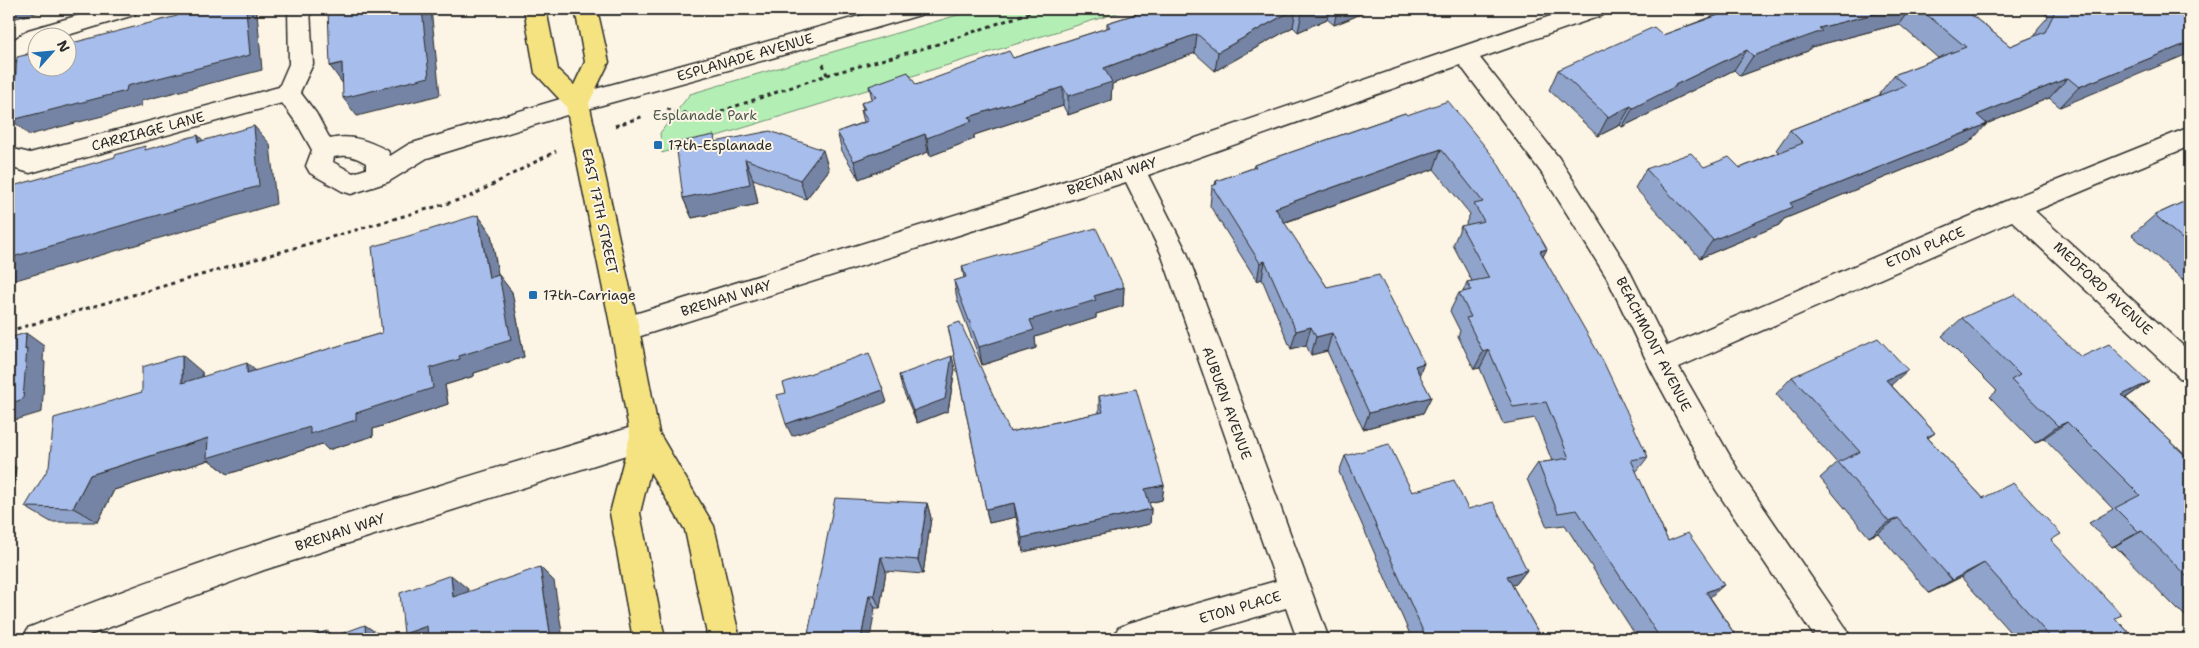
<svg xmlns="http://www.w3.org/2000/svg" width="2199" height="648" font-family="'Shantell Sans',sans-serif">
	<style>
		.green { fill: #b3efb4; stroke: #6f8d70 }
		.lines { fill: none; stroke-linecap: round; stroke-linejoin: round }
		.minor-casing { stroke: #2b2b2b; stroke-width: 3 }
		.tertiary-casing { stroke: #2b2b2b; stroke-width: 3 }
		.primary-casing { stroke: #2b2b2b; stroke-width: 3 }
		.path { stroke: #2b2b2b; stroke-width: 3; stroke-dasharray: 4 4; stroke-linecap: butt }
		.minor { fill: #fcf5e5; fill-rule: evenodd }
		.tertiary { fill: #fcf5e5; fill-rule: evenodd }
		.primary { fill: #f5e382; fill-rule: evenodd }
		.wall { fill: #90a3ca; stroke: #2b2b2b }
		.shaded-wall { fill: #7584a4; stroke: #2b2b2b }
		.building { fill: #a7bdeb; stroke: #2b2b2b }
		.poi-dot { fill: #1f6fb2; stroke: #fcf5e5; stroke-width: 2 }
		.labels { text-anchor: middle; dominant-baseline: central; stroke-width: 4; stroke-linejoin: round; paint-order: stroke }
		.street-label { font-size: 14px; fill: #2b2b2b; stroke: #fcf5e5 }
		.park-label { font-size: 14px; fill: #4d5c4d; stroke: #fcf5e5 }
		.poi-label { font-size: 14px; fill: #2b2b2b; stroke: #fcf5e5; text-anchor: start }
	</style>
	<rect width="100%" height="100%" fill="#fcf5e5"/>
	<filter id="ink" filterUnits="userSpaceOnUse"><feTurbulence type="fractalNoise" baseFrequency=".02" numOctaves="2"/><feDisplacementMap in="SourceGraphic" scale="10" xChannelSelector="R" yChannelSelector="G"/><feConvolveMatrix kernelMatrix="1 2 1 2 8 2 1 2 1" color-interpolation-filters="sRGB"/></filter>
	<g filter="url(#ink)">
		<path class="green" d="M 978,9 L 1130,9 L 662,153 L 660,133 L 690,94 Z"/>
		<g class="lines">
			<g class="minor-casing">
				<path id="minor" d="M 100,9 L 137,9 L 134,15 L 58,38 L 38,38 L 38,46 L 17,60 L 9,62 L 9,43 L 28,30 Z
					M 288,9 L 310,9 L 313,64 L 300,92 L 316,113 L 330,139 C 352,134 369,141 388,151 L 390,156 L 409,144 L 577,94 L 586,97 L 589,103 L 586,109 L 427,158 L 388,182 L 351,194 L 342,191 L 310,173 L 306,166 L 312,150 L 298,125 L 282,103 L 30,173 L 9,167 L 9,148 L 30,153 L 279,87 L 289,64 ZM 341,156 C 351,155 357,158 366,163 L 366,169 L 353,173 L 333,162 L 334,157 Z
					M 1571,9 L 1606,9 L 1603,15 L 1480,58 L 1559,158 L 1626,264 L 1667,346 L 2006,201 L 2190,127 L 2190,146 L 2035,211 L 2190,352 L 2190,381 L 2180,378 L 2012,221 L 1679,367 L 1738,470 L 1846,628 L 1851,639 L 1816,639 L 1716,490 L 1651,370 L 1607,278 L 1541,172 L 1460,65 L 1148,175 L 1187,253 L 1329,639 L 1297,639 L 1286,608 L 1182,639 L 1113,639 L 1118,628 L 1129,623 L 1276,581 L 1161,253 L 1126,182 L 625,341 L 615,337 L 611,329 L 615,321 L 625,317 L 1126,162 Z
					M 645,423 L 655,427 L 660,436 L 655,445 L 645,449 L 264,570 L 78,639 L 23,639 L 28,628 C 229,546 438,486 645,423 Z"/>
			</g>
			<g class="tertiary-casing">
				<path id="tertiary" d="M 885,9 L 923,9 L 920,15 L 772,58 L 577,112 L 568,109 L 565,103 L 568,97 L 577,94 Z"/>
			</g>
			<g class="primary-casing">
				<path id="primary" d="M 524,9 L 546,9 L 558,70 L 574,85 L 585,62 L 575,9 L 597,9 L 609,62 L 589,103 L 639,329 L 659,433 L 714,526 L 740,639 L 708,639 L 685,530 L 650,472 L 640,513 L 665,639 L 633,639 L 610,513 L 630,436 L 611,329 L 566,106 L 535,73 Z"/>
			</g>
			<path class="path" d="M 823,64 L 827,75
				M 667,109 L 704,117 L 827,75 L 932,46 L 1040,9
				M 615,126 L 644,116
				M 9,331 L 469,197 L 556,151"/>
			<use href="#minor" class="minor"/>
			<use href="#tertiary" class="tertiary"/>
			<use href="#primary" class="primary"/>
		</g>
		<path class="wall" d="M 1152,9 L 1370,9 L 1354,17 L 1334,25 L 1327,19 L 1298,32 L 1293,27 L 1215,71 L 1195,53 L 1112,84 L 1111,100 L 1068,115 L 1063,106 L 974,135 L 974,139 L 930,156 L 928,152 L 859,179 L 842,151 L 837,132 L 864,122 L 861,110 L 863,109 L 861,103 L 872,99 L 869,86 L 916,85 L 1013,58 L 1107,28 L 1107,23 Z
			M 1729,9 L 1964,9 L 2010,46 L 2035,36 L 2039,27 L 2048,17 L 2039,9 L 2190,9 L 2060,107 L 2049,98 L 1986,124 L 1969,143 L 1784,219 L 1779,225 L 1700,258 L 1635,188 L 1646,169 L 1704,167 L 1740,168 L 1779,152 L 1776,150 L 1790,130 L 1880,95 L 1879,94 L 1894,75 L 1938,58 L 1899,24 L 1811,47 L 1808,51 L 1740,76 L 1734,70 L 1667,103 L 1665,106 L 1622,127 L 1620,125 L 1598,136 L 1549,90 L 1558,70 L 1663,35 L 1727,11 Z
			M 1405,113 L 1547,249 L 1543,256 L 1648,457 L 1636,472 L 1668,541 L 1710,597 L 1738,639 L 1638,639 L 1565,525 L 1547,527 L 1527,479 L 1538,463 L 1552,461 L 1535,418 L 1503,424 L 1480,368 L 1474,369 L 1458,336 L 1460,331 L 1450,311 L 1459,293 L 1463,292 L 1467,282 L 1472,281 L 1453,245 L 1461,226 L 1467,225 L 1466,223 L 1470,214 L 1434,169 L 1284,223 L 1327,287 L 1424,363 L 1419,375 L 1431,397 L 1423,413 L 1363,429 L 1327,351 L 1311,355 L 1306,345 L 1291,349 L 1262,279 L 1257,281 L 1210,206 L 1212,186 L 1215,185 L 1216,181 L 1253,168 L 1254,165 Z
			M 717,142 L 829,170 L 806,199 L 753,179 L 758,204 L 692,218 L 683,198 Z
			M 2190,199 L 2190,286 L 2132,235 L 2155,215 Z
			M 478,215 L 491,234 L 498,275 L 512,292 L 524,357 L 474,373 L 474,376 L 445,385 L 448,404 L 373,429 L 373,436 L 328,450 L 322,444 L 228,474 L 209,460 L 114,490 L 98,522 L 51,522 L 25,507 L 142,392 L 202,372 L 202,377 L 256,371 L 382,333 Z
			M 962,266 L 1124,287 L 1123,306 L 1096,314 L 1096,318 L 1035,337 L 1036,348 L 982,365 L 957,299 L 954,281 L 964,278 Z
			M 1962,318 L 2081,357 L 2149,382 L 2126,398 L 2190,460 L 2190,621 L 2180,611 L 2179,611 L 2115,546 L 2112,547 L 2089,523 L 2113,509 L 2044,438 L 2035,443 L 1990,397 L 1997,391 L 1942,336 Z
			M 948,326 L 1010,432 L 1099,413 L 1099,396 L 1164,485 L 1162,500 L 1149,503 L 1151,509 L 1150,524 L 1023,552 L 1016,517 L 989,523 Z
			M 955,369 L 948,411 L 917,423 L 902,388 L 899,375 Z
			M 1792,377 L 1891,385 L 1935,433 L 1928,438 L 1983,498 L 2051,540 L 2115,618 L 2135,639 L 2016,639 L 1961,577 L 1929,593 L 1878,533 L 1869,537 L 1820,478 L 1837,463 L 1776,394 Z
			M 1345,456 L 1412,492 L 1468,509 L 1527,570 L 1516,584 L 1512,585 L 1542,639 L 1412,639 L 1339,472 Z
			M 927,503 L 931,518 L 923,574 L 886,571 L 880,608 L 875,608 L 807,639 Z"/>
		<path class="shaded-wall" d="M 9,9 L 46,9 L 46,10 L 9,20 Z
			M 246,9 L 255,9 L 257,12 L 262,70 L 141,101 L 141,106 L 29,135 L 12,120 L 127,86 Z
			M 422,9 L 431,9 L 440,95 L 357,116 L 343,98 Z
			M 1295,9 L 1296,9 L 1293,27 L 1215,71 L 1218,52 Z
			M 1311,9 L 1330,9 L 1327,19 L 1298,32 L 1302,13 Z
			M 1337,9 L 1370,9 L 1354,17 L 1334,25 Z
			M 1893,9 L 1910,9 L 1899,24 L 1811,47 L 1808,51 L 1740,76 L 1753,56 L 1819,28 Z
			M 1197,34 L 1195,53 L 1112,84 L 1111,100 L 1068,115 L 1068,96 L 1104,68 Z
			M 2190,42 L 2190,53 L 2060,107 L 2079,87 Z
			M 1747,50 L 1734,70 L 1667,103 L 1665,106 L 1622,127 L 1633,108 L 1675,85 Z
			M 342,63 L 343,84 L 330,66 Z
			M 2068,78 L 2049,98 L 1960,135 L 1977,115 Z
			M 1063,87 L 1063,106 L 974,135 L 974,139 L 930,156 L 927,138 L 969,117 Z
			M 1631,106 L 1620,125 L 1598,136 L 1608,117 Z
			M 1987,124 L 1969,143 L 1784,219 L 1779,225 L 1700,258 L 1713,240 L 1790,203 Z
			M 254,126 L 270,144 L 276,204 L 9,282 L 9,258 Z
			M 925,134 L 928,152 L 859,179 L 854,161 Z
			M 198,135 L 215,153 L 198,142 Z
			M 1441,149 L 1434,169 L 1271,227 L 1275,208 Z
			M 823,150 L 829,170 L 806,199 L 800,180 Z
			M 745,159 L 753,179 L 758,204 L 692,218 L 683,198 Z
			M 478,215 L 491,234 L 502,296 L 489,278 Z
			M 1547,249 L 1537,268 L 1540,251 Z
			M 1265,261 L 1262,279 L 1257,281 L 1260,263 Z
			M 499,275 L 512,292 L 524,357 L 474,373 L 474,376 L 445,385 L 448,404 L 373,429 L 373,436 L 328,450 L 322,444 L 228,474 L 209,460 L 114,490 L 98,522 L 73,508 L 90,475 L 208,438 L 356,413 L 430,368 L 459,356 Z
			M 1124,287 L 1123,306 L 1096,314 L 1096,318 L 1035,337 L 1036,348 L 982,365 L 979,347 L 1030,320 L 1094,296 Z
			M 1311,327 L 1306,345 L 1291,349 L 1296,331 Z
			M 26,333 L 44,346 L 43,361 L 45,362 L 42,412 L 9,422 L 9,404 L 25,350 Z
			M 1332,333 L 1327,351 L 1311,355 L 1316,337 Z
			M 1489,350 L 1480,368 L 1474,369 L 1483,352 Z
			M 182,355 L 202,372 L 203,399 L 182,383 Z
			M 952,356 L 955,369 L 948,411 L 917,423 L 913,411 Z
			M 247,363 L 266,380 L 247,373 Z
			M 1424,363 L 1417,381 L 1415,366 Z
			M 1908,370 L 1889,387 L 1886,380 Z
			M 2149,382 L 2124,399 L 2122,395 Z
			M 883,390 L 887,402 L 792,436 L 786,424 Z
			M 1431,397 L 1423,413 L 1363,429 L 1369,413 Z
			M 2067,422 L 2044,438 L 2035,443 L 2058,426 Z
			M 9,462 L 16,467 L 9,530 Z
			M 1164,485 L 1162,500 L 1144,504 L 1145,489 Z
			M 927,503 L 931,518 L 923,574 L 918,560 Z
			M 1014,503 L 1016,517 L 989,523 L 986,509 Z
			M 1151,509 L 1150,524 L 1023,552 L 1022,538 Z
			M 1898,518 L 1878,533 L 1869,537 L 1889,522 Z
			M 2142,531 L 2115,546 L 2112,547 L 2139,532 Z
			M 881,557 L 886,571 L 880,608 L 874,595 Z
			M 1984,563 L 1961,577 L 1929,593 L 1952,580 Z
			M 540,567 L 554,581 L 563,639 L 551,639 Z
			M 1527,570 L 1516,584 L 1496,590 L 1507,576 Z
			M 451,575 L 468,589 L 470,610 L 453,597 Z
			M 1724,585 L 1708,599 L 1706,592 Z
			M 869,595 L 875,608 L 870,639 L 861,639 Z
			M 365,625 L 384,638 L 384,639 L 366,639 Z
			M 427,626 L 442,639 L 412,639 L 404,634 Z
			M 327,631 L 341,639 L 327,639 Z"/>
		<path class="building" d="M 198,9 L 246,9 L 250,55 L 127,86 L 126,91 L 12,120 L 17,57 L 38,52 L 38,68 L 68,68 L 68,44 L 177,16 L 177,14 Z
			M 328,9 L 422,9 L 429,77 L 343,98 L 342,63 L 330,66 Z
			M 1152,9 L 1295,9 L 1218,52 L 1197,34 L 1104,68 L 1112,82 L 1068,96 L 1063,87 L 969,117 L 972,121 L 927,138 L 925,134 L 854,161 L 837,132 L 868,121 L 861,110 L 865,109 L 861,103 L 876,97 L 869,86 L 908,72 L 916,85 L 1009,51 L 1013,58 L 1110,27 L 1107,23 Z
			M 1297,9 L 1311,9 L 1302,13 Z
			M 1735,9 L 1893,9 L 1819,28 L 1822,31 L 1753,56 L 1747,50 L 1675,85 L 1676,86 L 1633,108 L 1631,106 L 1608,117 L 1558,70 L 1654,27 L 1663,35 Z
			M 1920,9 L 1964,9 L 2010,46 L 2045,32 L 2056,9 L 2190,9 L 2190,42 L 2079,87 L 2068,78 L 1977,115 L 1987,124 L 1790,203 L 1793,207 L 1713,240 L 1646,169 L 1691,153 L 1704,167 L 1729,157 L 1740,168 L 1803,143 L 1790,130 L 1906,85 L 1894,75 L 1966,47 Z
			M 1448,101 L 1496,160 L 1547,249 L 1540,251 L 1604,363 L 1648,457 L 1631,460 L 1668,541 L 1688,533 L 1724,585 L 1706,592 L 1738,639 L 1656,639 L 1660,638 L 1577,510 L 1558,513 L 1538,463 L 1569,458 L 1546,402 L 1513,407 L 1489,350 L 1483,352 L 1466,318 L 1471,317 L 1459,293 L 1471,290 L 1467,282 L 1489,278 L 1461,226 L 1484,221 L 1474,204 L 1483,202 L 1441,149 L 1275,208 L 1327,287 L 1379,275 L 1424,363 L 1415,366 L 1431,397 L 1369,413 L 1332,333 L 1316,337 L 1311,327 L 1296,331 L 1265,261 L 1260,263 L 1212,186 L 1217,184 L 1216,181 L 1256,167 L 1254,165 L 1405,113 L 1407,115 Z
			M 254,126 L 259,186 L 9,258 L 9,193 L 13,192 L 13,186 L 115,157 L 115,155 L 145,146 L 145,150 L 198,135 L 198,142 Z
			M 770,131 L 823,150 L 800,180 L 745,159 L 750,184 L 683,198 L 676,143 L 714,135 L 715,142 Z
			M 2190,199 L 2190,246 L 2155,215 Z
			M 478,215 L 489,278 L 499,275 L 511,340 L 459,356 L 460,359 L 430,368 L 433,388 L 356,413 L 356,420 L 310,434 L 310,427 L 207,458 L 208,438 L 90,475 L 73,508 L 25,507 L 49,467 L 54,418 L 142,392 L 142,367 L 182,355 L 182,383 L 247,363 L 247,373 L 382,333 L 372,247 Z
			M 1096,228 L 1124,287 L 1094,296 L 1096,300 L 1030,320 L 1034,330 L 979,347 L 954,281 L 966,277 L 962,266 Z
			M 2015,294 L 2081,357 L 2109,344 L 2149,382 L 2122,395 L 2190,460 L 2190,580 L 2142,531 L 2139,532 L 2115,508 L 2140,495 L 2067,422 L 2058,426 L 2011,380 L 2020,375 L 1962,318 Z
			M 960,322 L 1010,432 L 1103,412 L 1099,396 L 1136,389 L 1164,485 L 1145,489 L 1151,509 L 1022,538 L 1014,503 L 986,509 L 948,326 Z
			M 26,333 L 25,350 L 27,349 L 23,399 L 9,404 L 9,338 Z
			M 1878,338 L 1908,370 L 1886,380 L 1935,433 L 1927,437 L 1983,498 L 2013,483 L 2061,534 L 2051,540 L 2122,615 L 2115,618 L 2135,639 L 2052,639 L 1984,563 L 1952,580 L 1898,518 L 1889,522 L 1838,462 L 1860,452 L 1792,377 Z
			M 869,353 L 883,390 L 786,424 L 777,395 L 786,393 L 783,383 Z
			M 952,356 L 945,399 L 913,411 L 899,375 Z
			M 1389,444 L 1412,492 L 1454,480 L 1468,509 L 1493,502 L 1527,570 L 1507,576 L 1542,639 L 1423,639 L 1426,638 L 1345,456 Z
			M 835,498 L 927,503 L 918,560 L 881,557 L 874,595 L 869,595 L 861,639 L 807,639 Z
			M 540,567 L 551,639 L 428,639 L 427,626 L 404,634 L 400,593 L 451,575 L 453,597 Z
			M 365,625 L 366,639 L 302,639 L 327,631 L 327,639 Z"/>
	</g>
	<g class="poi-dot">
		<rect x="653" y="140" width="10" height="10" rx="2.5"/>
		<rect x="528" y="290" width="10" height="10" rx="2.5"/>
	</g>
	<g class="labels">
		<g class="street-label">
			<text transform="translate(745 57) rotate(-16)">ESPLANADE AVENUE</text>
			<text transform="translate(148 131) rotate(-15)">CARRIAGE LANE</text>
			<text transform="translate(1112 176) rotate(-18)">BRENAN WAY</text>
			<text transform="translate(600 211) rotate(78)">EAST 17TH STREET</text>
			<text transform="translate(1925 247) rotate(-23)">ETON PLACE</text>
			<text transform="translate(2103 288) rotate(43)">MEDFORD AVENUE</text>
			<text transform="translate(726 298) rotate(-17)">BRENAN WAY</text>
			<text transform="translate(1654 344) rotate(63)">BEACHMONT AVENUE</text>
			<text transform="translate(1227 403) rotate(70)">AUBURN AVENUE</text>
			<text transform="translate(340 532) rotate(-18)">BRENAN WAY</text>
			<text transform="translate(1240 607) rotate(-16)">ETON PLACE</text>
		</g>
		<g class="park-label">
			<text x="705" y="115">Esplanade Park</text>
		</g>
		<g class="poi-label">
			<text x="668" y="145">17th-Esplanade</text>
			<text x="543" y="295">17th-Carriage</text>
		</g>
	</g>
	<rect width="2199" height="648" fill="none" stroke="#fcf5e5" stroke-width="30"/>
	<rect x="15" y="15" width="2169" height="618" fill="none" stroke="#2b2b2b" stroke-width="2" filter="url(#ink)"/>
	<g transform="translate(52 52) rotate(63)"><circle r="24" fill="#fcf5e5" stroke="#a8a49b"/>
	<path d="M0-4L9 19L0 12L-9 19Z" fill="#1f6fb2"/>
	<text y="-8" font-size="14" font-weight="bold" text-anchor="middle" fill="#2b2b2b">N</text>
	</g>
</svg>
